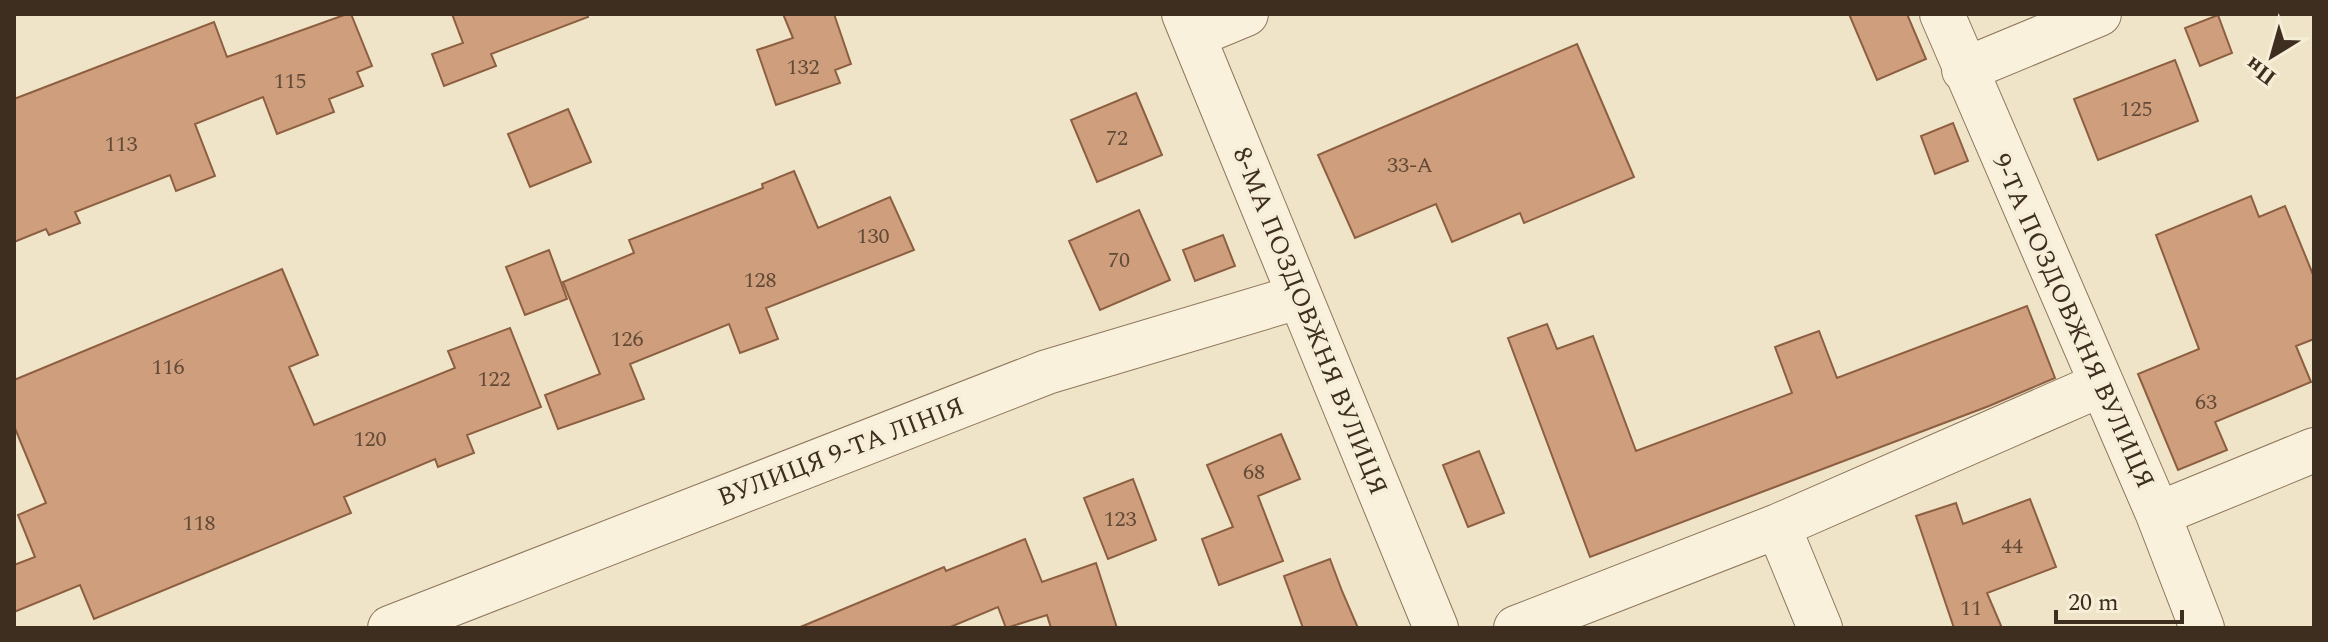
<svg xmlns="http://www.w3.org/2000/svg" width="2328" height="642" font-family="Spectral,serif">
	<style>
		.building { fill: #cf9f7d; stroke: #8d5f41; stroke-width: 2 }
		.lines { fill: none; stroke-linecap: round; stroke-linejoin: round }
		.minor-casing { stroke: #8d765c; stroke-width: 46 }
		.minor { stroke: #faf1dc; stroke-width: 44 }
		.labels { text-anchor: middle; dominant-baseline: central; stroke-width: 7; stroke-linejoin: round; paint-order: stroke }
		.number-label { font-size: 22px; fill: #624a37 }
		.street-label { font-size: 26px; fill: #3d2e20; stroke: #f7eed8 }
	</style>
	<rect width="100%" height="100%" fill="#f0e4c8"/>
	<path class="building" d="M 347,14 L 351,14 L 372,66 L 357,72 L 363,86 L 329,99 L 334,112 L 277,134 L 263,97 L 195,124 L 215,176 L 176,191 L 170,175 L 75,212 L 80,223 L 49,235 L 46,229 L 14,242 L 14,99 L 214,22 L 227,57 Z
		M 452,14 L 587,14 L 588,17 L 491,54 L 496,66 L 444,86 L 432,54 L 463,43 Z
		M 783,14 L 834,14 L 851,64 L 835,70 L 840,83 L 776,105 L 757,50 L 793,38 Z
		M 1849,14 L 1907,14 L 1926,59 L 1877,80 Z
		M 2218,15 L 2232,53 L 2200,66 L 2185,28 Z
		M 1577,44 L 1634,177 L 1524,223 L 1520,213 L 1452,242 L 1436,204 L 1355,238 L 1318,155 Z
		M 2175,60 L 2198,121 L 2098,160 L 2074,99 Z
		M 1136,93 L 1162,155 L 1097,182 L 1071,120 Z
		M 568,109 L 591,162 L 530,187 L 508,134 Z
		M 1953,123 L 1968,161 L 1935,174 L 1921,136 Z
		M 794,171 L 818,228 L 890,197 L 914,250 L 766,308 L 778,339 L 740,353 L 729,324 L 630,364 L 644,399 L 558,429 L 545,395 L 600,374 L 563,282 L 634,253 L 629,240 L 763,188 L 762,184 Z
		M 2251,196 L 2259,217 L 2285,206 L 2314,277 L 2314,339 L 2296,346 L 2311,382 L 2215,422 L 2227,450 L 2178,470 L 2138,374 L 2199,349 L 2156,235 Z
		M 1139,210 L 1170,280 L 1100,310 L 1069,241 Z
		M 1223,235 L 1235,266 L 1195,281 L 1183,250 Z
		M 549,250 L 567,299 L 525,315 L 506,267 Z
		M 282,269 L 318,355 L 289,367 L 314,425 L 455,368 L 448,351 L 510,328 L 541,407 L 467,435 L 474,453 L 438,467 L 435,459 L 344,497 L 351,513 L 94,619 L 80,585 L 14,612 L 14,565 L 35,557 L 18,515 L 46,503 L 14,426 L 14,380 Z
		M 2027,306 L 2055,378 L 1989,406 L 1590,557 L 1508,338 L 1547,324 L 1557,349 L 1593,336 L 1636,451 L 1792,393 L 1775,347 L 1819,331 L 1837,378 Z
		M 1281,434 L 1300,479 L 1258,496 L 1283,561 L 1219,585 L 1202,539 L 1233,527 L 1207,465 Z
		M 1479,451 L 1504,513 L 1468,527 L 1443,465 Z
		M 1133,479 L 1156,540 L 1108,559 L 1084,498 Z
		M 2030,499 L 2056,567 L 1987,593 L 2002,628 L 1954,628 L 1916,516 L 1956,503 L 1963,524 Z
		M 1025,539 L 1042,582 L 1096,563 L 1117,628 L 1051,628 L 1047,615 L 1006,628 L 998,607 L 948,628 L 798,628 L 944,567 L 946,571 Z
		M 1330,559 L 1342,591 L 1358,628 L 1303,628 L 1284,576 Z"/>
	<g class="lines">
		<g class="minor-casing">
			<path id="minor" d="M 1184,14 L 1436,628
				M 1942,14 L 2158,514 L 2202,628
				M 1193,36 L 1246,14
				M 1964,70 L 2099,14
				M 2158,514 L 2314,450
				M 1778,526 L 1820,628
				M 390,628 L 1047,372 L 1298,297
				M 1516,628 L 1778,526 L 2100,385"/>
		</g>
		<use href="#minor" class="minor"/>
	</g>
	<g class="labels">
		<g class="number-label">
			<text x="803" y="67">132</text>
			<text x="290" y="81">115</text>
			<text x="2136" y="109">125</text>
			<text x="1117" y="138">72</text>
			<text x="121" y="144">113</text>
			<text x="1410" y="165">33-А</text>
			<text x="873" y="236">130</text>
			<text x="1119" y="260">70</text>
			<text x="760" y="280">128</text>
			<text x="627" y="339">126</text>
			<text x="168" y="367">116</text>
			<text x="494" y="379">122</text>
			<text x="2206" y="402">63</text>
			<text x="370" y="439">120</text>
			<text x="1254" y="472">68</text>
			<text x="1120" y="519">123</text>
			<text x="199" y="523">118</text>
			<text x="2012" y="546">44</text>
			<text x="1971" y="608">11</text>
		</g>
		<g class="street-label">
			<text transform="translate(1310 321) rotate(68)">8-МА ПОЗДОВЖНЯ ВУЛИЦЯ</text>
			<text transform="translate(2073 321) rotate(66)">9-ТА ПОЗДОВЖНЯ ВУЛИЦЯ</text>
			<text transform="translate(841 452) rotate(-21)">ВУЛИЦЯ 9-ТА ЛІНІЯ</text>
		</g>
	</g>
	<rect width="2328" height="642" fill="none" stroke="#3d2e20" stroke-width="32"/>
	<g transform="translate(2272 56) rotate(217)" stroke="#f7eed8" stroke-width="6" paint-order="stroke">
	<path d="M0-6L14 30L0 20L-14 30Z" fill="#3d2e20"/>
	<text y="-12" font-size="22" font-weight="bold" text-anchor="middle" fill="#3d2e20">Пн</text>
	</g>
	<path d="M2056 610v12h126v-12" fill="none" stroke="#3d2e20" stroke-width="4"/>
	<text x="2068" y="610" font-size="24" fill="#3d2e20" stroke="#f7eed8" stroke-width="6" paint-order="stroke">20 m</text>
</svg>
